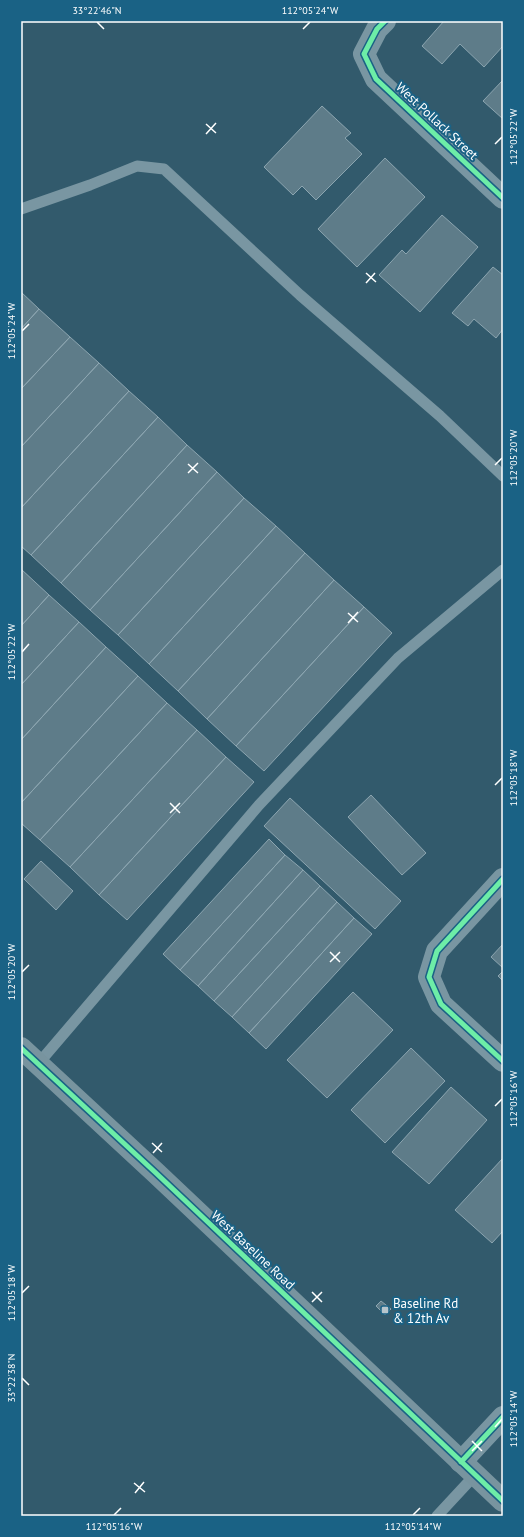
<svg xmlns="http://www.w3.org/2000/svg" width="524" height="1537" font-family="'PT Sans',sans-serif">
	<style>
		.building { fill: #5e7c89; stroke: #8ca5b0 }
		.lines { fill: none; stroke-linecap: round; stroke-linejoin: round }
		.lane { stroke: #7996a2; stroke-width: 11 }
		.street { stroke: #7996a2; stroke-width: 22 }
		.primary { stroke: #78949f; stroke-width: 22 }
		.cycleway-casing { stroke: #1a6285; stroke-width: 8 }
		.cycleway { stroke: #6deda7; stroke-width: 5 }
		.ticks { fill: none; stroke: #fff; stroke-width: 1.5 }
		.poi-dot { fill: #b7c5cc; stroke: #1a6285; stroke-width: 1.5 }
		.labels { text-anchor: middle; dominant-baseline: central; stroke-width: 4; stroke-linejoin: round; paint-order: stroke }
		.street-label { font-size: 13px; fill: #fff; stroke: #1a6285 }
		.poi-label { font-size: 13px; fill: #fff; stroke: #1a6285; text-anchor: start }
		.neatline { fill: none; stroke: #fff; stroke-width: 1.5 }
		.ticks-label { font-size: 10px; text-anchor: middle; fill: #fff }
	</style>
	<rect width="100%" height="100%" fill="#325a6c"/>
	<path class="building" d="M 444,21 L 503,21 L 503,46 L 484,67 L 460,44 L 442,64 L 422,46 Z
		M 503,80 L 503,119 L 483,101 Z
		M 322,106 L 351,133 L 345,138 L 362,154 L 316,200 L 302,186 L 293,195 L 264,167 Z
		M 385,158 L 425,197 L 357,267 L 318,229 Z
		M 442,215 L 478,247 L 420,312 L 379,275 L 402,250 L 406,254 Z
		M 493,267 L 503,275 L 503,329 L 496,338 L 474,319 L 468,326 L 452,313 Z
		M 21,292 L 39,309 L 21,329 Z
		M 39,309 L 70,337 L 21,389 L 21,329 Z
		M 70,337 L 99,363 L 21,447 L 21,389 Z
		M 99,363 L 129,391 L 21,508 L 21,447 Z
		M 129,391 L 158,417 L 31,555 L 21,546 L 21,508 Z
		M 158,417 L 187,445 L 61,583 L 31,555 Z
		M 187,445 L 217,472 L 90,610 L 61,583 Z
		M 217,472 L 244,498 L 118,635 L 90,610 Z
		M 244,498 L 276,526 L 149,664 L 118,635 Z
		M 276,526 L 305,553 L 178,691 L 149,664 Z
		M 305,553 L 334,580 L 207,719 L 178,691 Z
		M 21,569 L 49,595 L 21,626 Z
		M 334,580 L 364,607 L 236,746 L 207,719 Z
		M 49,595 L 79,622 L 21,685 L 21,626 Z
		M 364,607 L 392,633 L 264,771 L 236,746 Z
		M 79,622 L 106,647 L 21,740 L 21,685 Z
		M 106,647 L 138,676 L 21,803 L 21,740 Z
		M 138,676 L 167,703 L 40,840 L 21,823 L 21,803 Z
		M 167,703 L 197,730 L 70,867 L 40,840 Z
		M 197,730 L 226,757 L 99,895 L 70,867 Z
		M 226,757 L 254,782 L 127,920 L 99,895 Z
		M 371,795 L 426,853 L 402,875 L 348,817 Z
		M 290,798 L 401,901 L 375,929 L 264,826 Z
		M 269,839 L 285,855 L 180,970 L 163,954 Z
		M 285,855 L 303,870 L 198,986 L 180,970 Z
		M 41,861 L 73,891 L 56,910 L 24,879 Z
		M 303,870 L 320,886 L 214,1001 L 198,986 Z
		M 320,886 L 337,902 L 232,1017 L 214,1001 Z
		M 337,902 L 354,918 L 249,1033 L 232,1017 Z
		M 354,918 L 372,934 L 266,1049 L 249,1033 Z
		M 503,944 L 503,968 L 491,957 Z
		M 503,971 L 503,981 L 498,976 Z
		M 353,992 L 393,1030 L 327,1098 L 287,1060 Z
		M 411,1048 L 445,1081 L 385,1143 L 351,1110 Z
		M 451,1087 L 487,1120 L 429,1184 L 392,1152 Z
		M 503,1158 L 503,1231 L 492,1243 L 455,1210 Z
		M 381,1301 L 391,1309 L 385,1315 L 376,1306 Z"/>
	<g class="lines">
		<path class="lane" d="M 21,209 L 90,185 L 137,166 L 164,169 L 300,295 L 440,416 L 503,476
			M 38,1064 L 259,805 L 398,658 L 503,570
			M 437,1516 L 475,1475"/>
		<path class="street" d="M 385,21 L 377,29 L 364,54 L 376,79 L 503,198
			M 503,879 L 437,951 L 429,977 L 441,1004 L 503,1061
			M 461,1462 L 503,1417"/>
		<path class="primary" d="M 21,1048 L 157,1174 L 503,1501"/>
		<g class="cycleway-casing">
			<path id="cycleway" d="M 385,21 L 377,29 L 364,54 L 376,79 L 503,198
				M 503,879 L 437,951 L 429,977 L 441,1004 L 503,1061
				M 21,1048 L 157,1174 L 503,1501
				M 461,1462 L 503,1417"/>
		</g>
		<use href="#cycleway" class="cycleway"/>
	</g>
	<path class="ticks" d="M 97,22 L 104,29M 303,29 L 310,22M 206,124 L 216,133M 206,134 L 216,123M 495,144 L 502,137M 366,273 L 376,282M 366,283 L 375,273M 22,331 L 29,324M 188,464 L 198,473M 495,465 L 502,458M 188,473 L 198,463M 348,613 L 358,622M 348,623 L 358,612M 22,652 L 29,644M 495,785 L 502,778M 170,803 L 180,813M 170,813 L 180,803M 330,952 L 340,962M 330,962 L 340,952M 22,972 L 29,965M 495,1106 L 502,1099M 152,1143 L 162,1152M 153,1153 L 162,1143M 312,1292 L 322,1302M 22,1293 L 29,1286M 312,1302 L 322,1292M 22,1378 L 29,1385M 495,1427 L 502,1419M 472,1441 L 482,1451M 472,1451 L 482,1441M 134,1483 L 145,1492M 135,1493 L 144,1482M 114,1515 L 121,1508M 413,1515 L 420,1508"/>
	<rect class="poi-dot" x="381" y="1306" width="8" height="8" rx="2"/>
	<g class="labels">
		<g class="street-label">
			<text transform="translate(437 121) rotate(43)">West Pollack Street</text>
			<text transform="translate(253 1250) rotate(43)">West Baseline Road</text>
		</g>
		<g class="poi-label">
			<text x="393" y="1303">Baseline Rd<tspan x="393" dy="15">&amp; 12th Av</tspan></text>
		</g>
	</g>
	<rect width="524" height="1537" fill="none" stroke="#1a6285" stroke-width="44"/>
	<rect x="22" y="22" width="480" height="1493" class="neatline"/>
	<g class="ticks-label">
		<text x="97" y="14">33°22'46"N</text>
		<text x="310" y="14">112°05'24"W</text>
		<text transform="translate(513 137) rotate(-90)" y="4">112°05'22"W</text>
		<text transform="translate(11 331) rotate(-90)" y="4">112°05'24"W</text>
		<text transform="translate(513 458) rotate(-90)" y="4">112°05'20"W</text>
		<text transform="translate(11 652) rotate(-90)" y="4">112°05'22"W</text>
		<text transform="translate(513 778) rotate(-90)" y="4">112°05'18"W</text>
		<text transform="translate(11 972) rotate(-90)" y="4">112°05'20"W</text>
		<text transform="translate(513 1099) rotate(-90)" y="4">112°05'16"W</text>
		<text transform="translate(11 1293) rotate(-90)" y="4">112°05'18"W</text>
		<text transform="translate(11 1378) rotate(-90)" y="4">33°22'38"N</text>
		<text transform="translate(513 1419) rotate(-90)" y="4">112°05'14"W</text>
		<text x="114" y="1530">112°05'16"W</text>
		<text x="413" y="1530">112°05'14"W</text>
	</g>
</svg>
